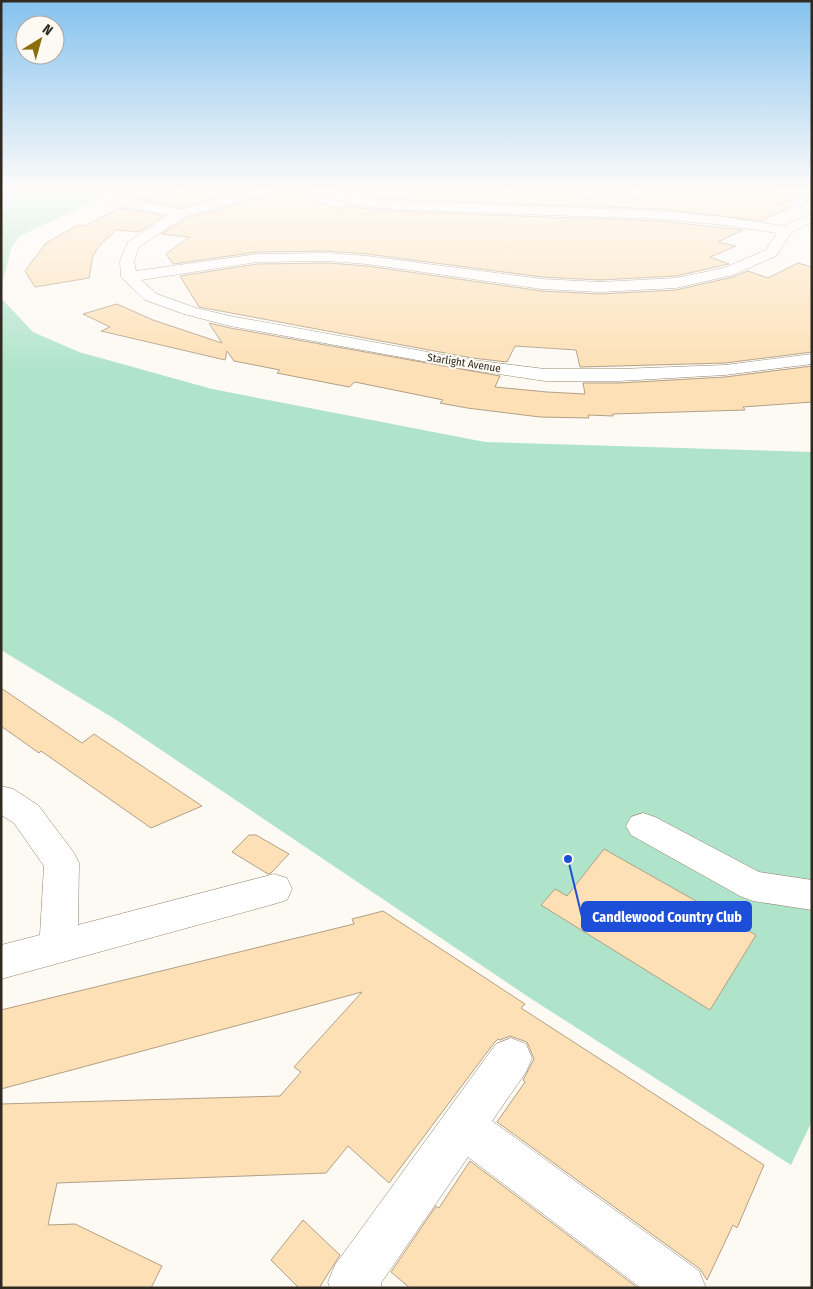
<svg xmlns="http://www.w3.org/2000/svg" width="813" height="1289" font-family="'Fira Sans Condensed',sans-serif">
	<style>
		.green { fill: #afe4ca }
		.building { fill: #fde0b6; stroke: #b2a086 }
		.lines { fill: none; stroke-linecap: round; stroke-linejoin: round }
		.minor-casing { stroke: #94836a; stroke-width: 1 }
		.minor { fill: #fff; fill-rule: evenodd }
		.labels { text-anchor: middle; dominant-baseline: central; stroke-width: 4.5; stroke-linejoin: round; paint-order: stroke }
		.far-street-label { font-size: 11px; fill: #312a20; stroke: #fdf9f3 }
		.leader { fill: none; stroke: #1d4ed8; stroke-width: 2 }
		.callout-dot { fill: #1d4ed8; stroke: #fdf9f3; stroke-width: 2 }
		.callout { fill: #1d4ed8; stroke: #1d4ed8; stroke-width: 2 }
		.callout-label { font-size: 14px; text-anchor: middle; font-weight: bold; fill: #fff }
	</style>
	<rect width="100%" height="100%" fill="#fdf9f3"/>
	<path class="green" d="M 1,191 L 126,191 L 102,197 L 20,236 L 12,246 L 1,288 Z
		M 1,298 L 33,332 L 79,352 L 212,389 L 485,442 L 812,452 L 812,1121 L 791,1165 L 530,998 L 118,721 L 1,650 Z"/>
	<path class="building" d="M 183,191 L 243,191 L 181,207 L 138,199 L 146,196 L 148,200 Z
		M 271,191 L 303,191 L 303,197 L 339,209 L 347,205 L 360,208 L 410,212 L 660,221 L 743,230 L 718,242 L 736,246 L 710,257 L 729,264 L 676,276 L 600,280 L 542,277 L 367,254 L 328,251 L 257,252 L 173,264 L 166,254 L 189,237 L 161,234 L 187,218 L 267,196 Z
		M 371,191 L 483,191 L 632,197 L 633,191 L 777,191 L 781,196 L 795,200 L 779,204 L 790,207 L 761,221 L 660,209 L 410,200 L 362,196 Z
		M 121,208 L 164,216 L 139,232 L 116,230 L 99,246 L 93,256 L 89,278 L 35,287 L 25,271 L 46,243 L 78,225 L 84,226 Z
		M 328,263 L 367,266 L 542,291 L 600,294 L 676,290 L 733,277 L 748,271 L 768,278 L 798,263 L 812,267 L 812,352 L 725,363 L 580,367 L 576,350 L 515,346 L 507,362 L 472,358 L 199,307 L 180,276 L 257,264 Z
		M 117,304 L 153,320 L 222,343 L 209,323 L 230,328 L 500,376 L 495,387 L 547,392 L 585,394 L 583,383 L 619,383 L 725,377 L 812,366 L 812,402 L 743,407 L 745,410 L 613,414 L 613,416 L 588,415 L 589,418 L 540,417 L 467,408 L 440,403 L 443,400 L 355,382 L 349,387 L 277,373 L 280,370 L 234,361 L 227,351 L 225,360 L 101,331 L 110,327 L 83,314 Z
		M 1,688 L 82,743 L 94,734 L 202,806 L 151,828 L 41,751 L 39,753 L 1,726 Z
		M 249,835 L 256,835 L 289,854 L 271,873 L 268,874 L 232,852 Z
		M 604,849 L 756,935 L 710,1010 L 541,905 L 555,889 L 567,896 Z
		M 383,911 L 525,1004 L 521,1008 L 764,1165 L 737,1228 L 733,1225 L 707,1280 L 700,1269 L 497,1122 L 525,1082 L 523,1080 L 534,1059 L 527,1042 L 510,1036 L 500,1040 L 498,1039 L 494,1043 L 389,1183 L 348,1146 L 326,1173 L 57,1183 L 48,1225 L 75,1224 L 162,1266 L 151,1288 L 1,1288 L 1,1104 L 280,1096 L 301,1072 L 294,1067 L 362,992 L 1,1089 L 1,1010 L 354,924 L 352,919 Z
		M 470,1161 L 638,1288 L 410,1288 L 391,1272 L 436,1206 L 439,1208 Z
		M 303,1220 L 340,1255 L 319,1288 L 299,1288 L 271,1260 Z"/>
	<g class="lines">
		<g class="minor-casing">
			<path id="minor" d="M 250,191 L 269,191 L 267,194 L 186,216 L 139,247 L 134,261 L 136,271 L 257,254 L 328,253 L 367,256 L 542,279 L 600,282 L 676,278 L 724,268 L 766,250 L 777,233 L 724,225 L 660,219 L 410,210 L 360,206 L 311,194 L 309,191 L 329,191 L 360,198 L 410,202 L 660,211 L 724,217 L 784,226 L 812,213 L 812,222 L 791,233 L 776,256 L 733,275 L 676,288 L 600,292 L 542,289 L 367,264 L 328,261 L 257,262 L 141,280 L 157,294 L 196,308 L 230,316 L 472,360 L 545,369 L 619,369 L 725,365 L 812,354 L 812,364 L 725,375 L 619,381 L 545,381 L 472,370 L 230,326 L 184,314 L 145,300 L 121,277 L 120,261 L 128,242 L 169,215 L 112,204 L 110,201 L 112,198 L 116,197 L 181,209 Z
				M 779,191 L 799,191 L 812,194 L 812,202 L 781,194 Z
				M 1,786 L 13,789 L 38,805 L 74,853 L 79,863 L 78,925 L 274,874 L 287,878 L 292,889 L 287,900 L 274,904 L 1,979 L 1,945 L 40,935 L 44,866 L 14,823 L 1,815 Z
				M 643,813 L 655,817 L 759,872 L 812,880 L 812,910 L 753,901 L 740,896 L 631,835 L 626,826 L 631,817 Z
				M 511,1038 L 526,1044 L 532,1058 L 526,1072 L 492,1121 L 699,1271 L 706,1288 L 641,1288 L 468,1157 L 381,1283 L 382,1288 L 330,1288 L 328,1282 L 335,1265 L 496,1044 Z"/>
		</g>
		<use href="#minor" class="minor"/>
	</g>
	<linearGradient id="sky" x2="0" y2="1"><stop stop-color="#85c2ee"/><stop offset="0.51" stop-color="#fefcfa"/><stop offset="1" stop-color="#fefcfa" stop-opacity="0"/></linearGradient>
	<rect width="813" height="371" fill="url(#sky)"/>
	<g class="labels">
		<g class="far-street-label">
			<text transform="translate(464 363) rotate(9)">Starlight Avenue</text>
		</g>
	</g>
	<path class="leader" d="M568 859L582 917"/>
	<circle class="callout-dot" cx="568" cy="859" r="5"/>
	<rect class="callout" x="582" y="902" width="169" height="29" rx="5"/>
	<g class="callout-label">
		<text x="667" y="922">Candlewood Country Club</text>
	</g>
	<rect width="813" height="1289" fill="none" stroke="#312a20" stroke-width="5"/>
	<g transform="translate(40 40) rotate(37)"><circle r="24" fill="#fdf9f3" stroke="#aba69f"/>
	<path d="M0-4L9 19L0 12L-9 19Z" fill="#8d6c0e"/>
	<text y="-8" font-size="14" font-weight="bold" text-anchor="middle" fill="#312a20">N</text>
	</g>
</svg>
